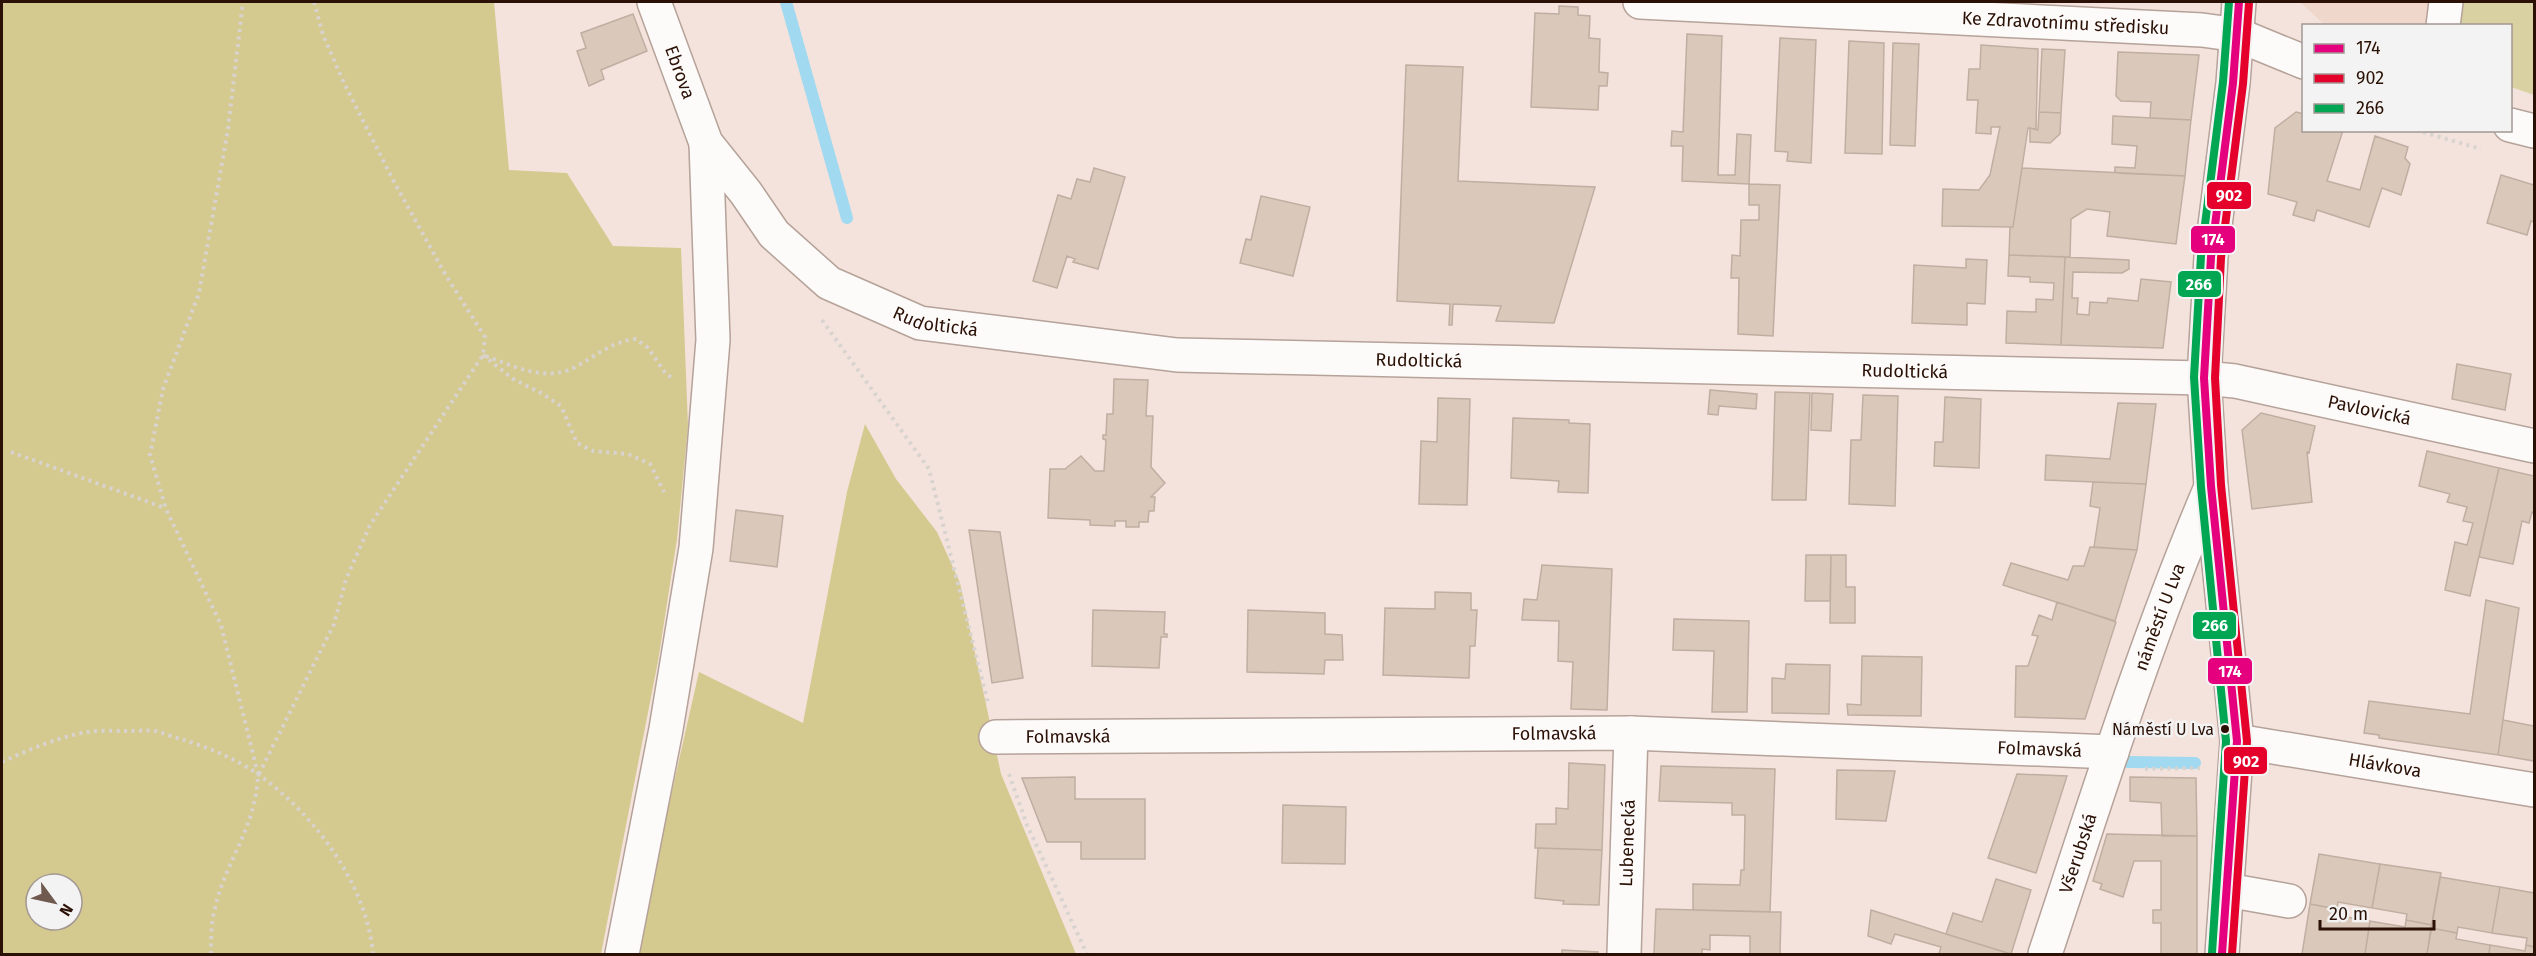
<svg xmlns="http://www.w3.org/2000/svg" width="2536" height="956" font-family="'Fira Sans',sans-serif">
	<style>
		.built { fill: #f0d7cc }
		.green { fill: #dad1a3 }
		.forest { fill: #d4c98e; fill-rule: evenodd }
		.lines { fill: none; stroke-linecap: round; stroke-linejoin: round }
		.stream { stroke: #a0d9f0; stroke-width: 12 }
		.building { fill: #dac9ba; stroke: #bfaea1; stroke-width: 1.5 }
		.minor-casing { stroke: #b5a299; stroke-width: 36 }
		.path { stroke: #d9d3d0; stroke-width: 4; stroke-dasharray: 3 4.5; stroke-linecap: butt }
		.minor { stroke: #fdfbfa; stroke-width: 33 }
		.bus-1-casing { stroke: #f3f3f3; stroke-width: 12 }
		.bus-2-casing { stroke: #f3f3f3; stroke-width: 12 }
		.bus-3-casing { stroke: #f3f3f3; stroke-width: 12 }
		.bus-1 { stroke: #e5007d; stroke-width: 8 }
		.bus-2 { stroke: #e4002b; stroke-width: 8 }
		.bus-3 { stroke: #00a651; stroke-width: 8 }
		.bus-dot { fill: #2a1005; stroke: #f3f3f3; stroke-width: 2 }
		.labels { text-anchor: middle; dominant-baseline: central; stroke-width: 5; stroke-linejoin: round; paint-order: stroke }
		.bus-label { font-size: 16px; fill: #2a1005; stroke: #f3f3f3; text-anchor: end }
		.street-label { font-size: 18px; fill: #2a1005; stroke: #f3f3f3 }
		.line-badge { stroke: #f3f3f3; stroke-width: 2 }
		.badge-label { font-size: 16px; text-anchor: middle; font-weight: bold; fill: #fff }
	</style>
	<rect width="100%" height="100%" fill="#f3e3dc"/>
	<path class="built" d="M 2300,2 L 2462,2 L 2460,25 L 2325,25 Z"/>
	<path class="green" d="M 2462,2 L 2534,2 L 2534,95 L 2511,87 L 2510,26 L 2460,26 Z"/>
	<path class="forest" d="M 2,2 L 494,2 L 509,170 L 567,173 L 613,246 L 681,248 L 688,426 L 677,539 L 658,661 L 601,954 L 2,954 ZM 36,884 L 72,884 L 72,920 L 36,920 Z
		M 865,424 L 896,479 L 937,532 L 960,583 L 1001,774 L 1076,954 L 635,954 L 699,672 L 803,723 L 847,492 Z"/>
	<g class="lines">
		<path class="stream" d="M 786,2 L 847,218
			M 2128,762 L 2195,763"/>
	</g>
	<path class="building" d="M 1559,6 L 1578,7 L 1578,15 L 1590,16 L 1589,38 L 1600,39 L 1599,72 L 1608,73 L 1607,86 L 1599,86 L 1598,110 L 1531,107 L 1535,13 L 1559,14 Z
		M 633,14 L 647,51 L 601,70 L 604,79 L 589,86 L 577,51 L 586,48 L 581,33 Z
		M 1687,34 L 1722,36 L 1718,175 L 1735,175 L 1737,134 L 1751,135 L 1749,184 L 1682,181 L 1683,146 L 1671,146 L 1672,131 L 1683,132 Z
		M 1780,38 L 1816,40 L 1811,163 L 1787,161 L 1788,152 L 1775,151 Z
		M 1849,41 L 1884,43 L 1882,154 L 1845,153 Z
		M 1893,43 L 1919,44 L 1915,146 L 1890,145 Z
		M 1981,45 L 2038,49 L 2036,129 L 2028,128 L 2013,227 L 1942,226 L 1943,189 L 1979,190 L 1990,175 L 2000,127 L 1991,127 L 1991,134 L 1976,133 L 1978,100 L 1967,100 L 1969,69 L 1980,69 Z
		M 2042,49 L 2065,50 L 2061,113 L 2039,112 Z
		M 2118,52 L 2199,55 L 2191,120 L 2150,118 L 2151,102 L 2121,101 L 2116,96 Z
		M 1406,65 L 1463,67 L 1458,181 L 1595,187 L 1554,323 L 1496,321 L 1501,306 L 1453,304 L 1452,325 L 1449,325 L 1450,304 L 1397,301 Z
		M 2039,112 L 2061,113 L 2060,134 L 2050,143 L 2030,142 L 2030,128 L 2038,130 Z
		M 2296,112 L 2304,114 L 2304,130 L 2343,130 L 2327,181 L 2360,190 L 2375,136 L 2408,147 L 2405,158 L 2410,164 L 2401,195 L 2382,188 L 2369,227 L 2317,210 L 2314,221 L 2293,215 L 2297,202 L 2268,194 L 2275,128 Z
		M 2113,116 L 2191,120 L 2185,176 L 2115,173 L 2115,167 L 2135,168 L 2137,146 L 2112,144 Z
		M 1094,168 L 1125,177 L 1098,269 L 1073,262 L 1075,259 L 1067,256 L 1057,288 L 1033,281 L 1058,195 L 1071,199 L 1077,179 L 1090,182 Z
		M 2022,168 L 2185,176 L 2176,244 L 2107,236 L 2110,212 L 2087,209 L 2071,219 L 2070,257 L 2009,255 L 2010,227 L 2013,227 Z
		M 2501,175 L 2534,185 L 2534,222 L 2531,221 L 2527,235 L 2487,223 Z
		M 1749,184 L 1780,185 L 1773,336 L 1738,334 L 1739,278 L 1731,278 L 1732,255 L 1740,256 L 1741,220 L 1759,220 L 1759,205 L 1749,205 Z
		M 1261,196 L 1310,207 L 1293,276 L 1240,263 L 1246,239 L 1251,240 Z
		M 2009,255 L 2065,257 L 2061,345 L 2006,343 L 2007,311 L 2036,312 L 2036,299 L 2053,300 L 2054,283 L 2030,282 L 2030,277 L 2008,276 Z
		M 2065,257 L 2129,260 L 2129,269 L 2122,273 L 2073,272 L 2072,298 L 2078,298 L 2077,314 L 2089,315 L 2090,302 L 2107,303 L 2108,298 L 2138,301 L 2141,279 L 2171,282 L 2163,348 L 2061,345 Z
		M 1966,259 L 1987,260 L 1985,304 L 1967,303 L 1967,325 L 1912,323 L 1914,265 L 1966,268 Z
		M 2457,364 L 2511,374 L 2505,410 L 2452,399 Z
		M 1114,379 L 1148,380 L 1146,416 L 1153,416 L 1151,467 L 1165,483 L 1151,497 L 1155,497 L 1154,511 L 1149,511 L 1148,522 L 1139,522 L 1139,527 L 1126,527 L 1126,521 L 1115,521 L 1115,526 L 1090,525 L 1090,520 L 1048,518 L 1050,469 L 1065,469 L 1081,456 L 1095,471 L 1104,471 L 1106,440 L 1103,439 L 1103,435 L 1106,435 L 1107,414 L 1113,414 Z
		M 1710,390 L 1757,394 L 1756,409 L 1719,406 L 1718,415 L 1708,414 Z
		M 1775,392 L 1810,393 L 1806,500 L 1772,500 Z
		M 1812,393 L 1833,394 L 1831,431 L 1811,430 Z
		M 1863,395 L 1898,396 L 1895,506 L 1849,504 L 1851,440 L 1861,440 Z
		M 1945,397 L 1981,399 L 1979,468 L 1934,466 L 1935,442 L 1943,442 Z
		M 1438,398 L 1470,399 L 1467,505 L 1419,504 L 1421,441 L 1437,442 Z
		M 2118,403 L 2156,404 L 2146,484 L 2045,480 L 2046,455 L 2110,459 Z
		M 2261,413 L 2315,426 L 2309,453 L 2307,452 L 2312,502 L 2252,509 L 2242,430 Z
		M 1513,418 L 1569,420 L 1569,423 L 1590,424 L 1588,493 L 1558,492 L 1559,481 L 1511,478 Z
		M 2427,451 L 2499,468 L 2470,596 L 2445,590 L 2455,542 L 2467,545 L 2473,523 L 2463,521 L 2467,507 L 2447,502 L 2450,494 L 2419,486 Z
		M 2499,468 L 2534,476 L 2534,513 L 2532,512 L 2529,523 L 2522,521 L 2513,564 L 2479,557 Z
		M 2093,482 L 2146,484 L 2137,550 L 2094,547 L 2100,508 L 2090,506 Z
		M 736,510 L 783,516 L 777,567 L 730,561 Z
		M 969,530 L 1000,532 L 1023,678 L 992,683 Z
		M 2090,547 L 2137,550 L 2115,621 L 2003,585 L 2011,563 L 2068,580 L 2073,566 L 2084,566 Z
		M 1806,555 L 1831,555 L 1830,601 L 1805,601 Z
		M 1831,555 L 1846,555 L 1846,587 L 1855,587 L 1855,623 L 1830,623 Z
		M 1542,565 L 1612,569 L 1607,710 L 1571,709 L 1573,662 L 1558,661 L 1559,621 L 1522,620 L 1524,599 L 1537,600 Z
		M 1435,592 L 1471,593 L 1471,610 L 1477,610 L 1475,646 L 1470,646 L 1469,678 L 1383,675 L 1385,608 L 1435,609 Z
		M 2486,600 L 2519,608 L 2498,755 L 2379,738 L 2379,735 L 2364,733 L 2369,701 L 2470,714 Z
		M 2057,602 L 2116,622 L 2085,719 L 2015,717 L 2016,666 L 2028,666 L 2038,636 L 2032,635 L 2039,615 L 2052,620 Z
		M 1093,610 L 1165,612 L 1164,634 L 1167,634 L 1167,637 L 1161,637 L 1159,668 L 1092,666 Z
		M 1248,610 L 1325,613 L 1325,634 L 1342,635 L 1343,660 L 1325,660 L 1324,674 L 1247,672 Z
		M 1674,619 L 1749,621 L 1747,712 L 1712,712 L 1714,651 L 1673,650 Z
		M 1862,656 L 1922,657 L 1921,716 L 1848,715 L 1847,704 L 1861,705 Z
		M 1786,664 L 1830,665 L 1829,714 L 1772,713 L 1772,678 L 1785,679 Z
		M 2503,720 L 2534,726 L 2534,761 L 2498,755 Z
		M 1569,763 L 1605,765 L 1602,850 L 1535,848 L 1536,824 L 1556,824 L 1556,808 L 1568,809 Z
		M 1661,766 L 1775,769 L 1770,912 L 1693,910 L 1693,884 L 1740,885 L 1741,870 L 1744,870 L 1745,815 L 1732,815 L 1732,803 L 1659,801 Z
		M 1837,770 L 1895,771 L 1886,821 L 1836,819 Z
		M 2017,774 L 2067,776 L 2036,873 L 1988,858 Z
		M 1075,777 L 1075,799 L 1145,799 L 1145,859 L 1081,859 L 1081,842 L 1047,842 L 1022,778 Z
		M 2130,777 L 2196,778 L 2197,836 L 2162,836 L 2161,803 L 2130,801 Z
		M 1283,805 L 1346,807 L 1345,864 L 1282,863 Z
		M 2107,834 L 2197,836 L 2197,954 L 2161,954 L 2161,923 L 2153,923 L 2153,910 L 2161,910 L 2161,861 L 2134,861 L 2123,897 L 2100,889 L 2102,884 L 2093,881 Z
		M 1538,848 L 1602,850 L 1599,905 L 1563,904 L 1564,901 L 1535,898 Z
		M 2319,854 L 2380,864 L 2372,908 L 2338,902 L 2337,909 L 2310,904 Z
		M 2380,864 L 2441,873 L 2432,925 L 2406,920 L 2407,914 L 2372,908 Z
		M 2440,877 L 2500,887 L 2492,933 L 2458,927 L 2457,933 L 2431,928 Z
		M 1996,879 L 2031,890 L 2011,954 L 1946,934 L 1953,913 L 1982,922 Z
		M 2500,887 L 2534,893 L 2534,947 L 2526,945 L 2527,938 L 2492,933 Z
		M 2310,904 L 2337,909 L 2336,915 L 2370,921 L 2365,954 L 2302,954 Z
		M 1656,909 L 1781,912 L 1780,954 L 1750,954 L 1750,936 L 1710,935 L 1710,950 L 1702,949 L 1702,954 L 1654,954 Z
		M 1871,910 L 1946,934 L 2011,954 L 1939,954 L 1941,947 L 1895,934 L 1891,944 L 1868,936 Z
		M 2406,920 L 2432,925 L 2427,954 L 2365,954 L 2370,921 L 2405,927 Z
		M 2431,928 L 2457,933 L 2456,939 L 2490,945 L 2489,954 L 2427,954 Z
		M 2490,945 L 2525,951 L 2526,945 L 2534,947 L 2534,954 L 2489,954 Z
		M 1562,950 L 1598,952 L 1597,954 L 1562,954 Z"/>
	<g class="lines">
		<g class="minor-casing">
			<g id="minor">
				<path id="s1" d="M 654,2 L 706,143 L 746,193 L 774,234 L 829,283 L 920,323 L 1177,355 L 2204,378 L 2235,381 L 2534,446"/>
				<path id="s2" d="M 1640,2 L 2202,30 L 2238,35 L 2304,62"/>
				<path d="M 2443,26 L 2446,2"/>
				<path d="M 2510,125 L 2534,131"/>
				<path id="s3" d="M 996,737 L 1631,733 L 2112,752"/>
				<path id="s4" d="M 2237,741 L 2534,790"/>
				<path d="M 2227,890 L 2289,901"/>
				<path d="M 622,954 L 666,729 L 696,548 L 713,340 L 706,143"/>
				<path id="s5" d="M 1624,954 L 1631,733"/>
				<path id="s6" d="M 2045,954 C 2097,797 2146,639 2211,487"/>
				<path d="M 2222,954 L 2237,741 L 2211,486 L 2204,378 L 2211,257 L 2233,83 L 2239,2"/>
			</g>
		</g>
		<path class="path" d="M 2416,130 L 2481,149
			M 822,320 L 929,469 L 988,703
			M 483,355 L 513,379 L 541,393 L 561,406 L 577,443 L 593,451 L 628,454 L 650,464 L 664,492
			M 486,356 C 515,367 547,383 577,366 C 597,355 613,341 636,339 L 648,348 L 666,374 L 674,379
			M 11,452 L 165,508
			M 2,762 C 28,750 58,737 87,732 C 100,730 115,731 128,731 C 137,731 146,730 155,731 C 164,733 173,737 181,739 C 207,747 237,759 259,775 C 315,815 367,885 373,954
			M 2145,769 L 2200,768
			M 259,774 L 334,624 L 346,579 L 370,525 L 483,355 L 485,337 L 445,274 L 393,180 L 344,83 L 323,35 L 314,2
			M 1009,774 L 1027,825 L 1087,954
			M 211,954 C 211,939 211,923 215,908 C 226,859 256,829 258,774 L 221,625 L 166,509 L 150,455 L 163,389 L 199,293 L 228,129 L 243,2"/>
		<use href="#minor" class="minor"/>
		<g class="bus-1-casing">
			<path id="bus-1" d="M 2222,954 L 2237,741 L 2211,486 L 2204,378 L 2211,257 L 2233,83 L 2239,2"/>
		</g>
		<g class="bus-2-casing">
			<path id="bus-2" d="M 2232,954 L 2247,741 L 2221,485 L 2215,378 L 2221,258 L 2243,84 L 2249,3"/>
		</g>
		<g class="bus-3-casing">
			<path id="bus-3" d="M 2212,953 L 2226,741 L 2201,487 L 2194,377 L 2201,256 L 2223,82 L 2229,2"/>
		</g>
		<use href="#bus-1" class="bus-1"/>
		<use href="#bus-2" class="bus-2"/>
		<use href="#bus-3" class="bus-3"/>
	</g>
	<circle class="bus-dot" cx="2225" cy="729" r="5"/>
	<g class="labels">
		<g class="bus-label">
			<text x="2214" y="729">Náměstí U Lva</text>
		</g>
		<g class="street-label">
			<text stroke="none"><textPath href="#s2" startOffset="426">Ke Zdravotnímu středisku</textPath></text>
			<text stroke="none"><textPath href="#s1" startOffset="75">Ebrova</textPath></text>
			<text stroke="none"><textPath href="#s1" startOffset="452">Rudoltická</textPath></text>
			<text stroke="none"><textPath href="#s1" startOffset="938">Rudoltická</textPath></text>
			<text stroke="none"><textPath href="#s1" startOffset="1424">Rudoltická</textPath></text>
			<text stroke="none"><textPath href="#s1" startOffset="1892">Pavlovická</textPath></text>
			<text stroke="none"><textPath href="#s6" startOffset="356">náměstí U Lva</textPath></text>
			<text stroke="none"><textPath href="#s3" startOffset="558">Folmavská</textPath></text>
			<text stroke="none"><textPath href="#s3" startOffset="72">Folmavská</textPath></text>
			<text stroke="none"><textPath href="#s3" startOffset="1044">Folmavská</textPath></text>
			<text stroke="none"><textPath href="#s4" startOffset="150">Hlávkova</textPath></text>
			<text stroke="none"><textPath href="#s5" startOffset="111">Lubenecká</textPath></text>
			<text stroke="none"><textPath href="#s6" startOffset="106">Všerubská</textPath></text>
		</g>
	</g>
	<g class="line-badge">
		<rect x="2206" y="181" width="46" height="29" rx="6" fill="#e4002b"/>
		<rect x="2190" y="225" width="46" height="29" rx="6" fill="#e5007d"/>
		<rect x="2177" y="270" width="45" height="28" rx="6" fill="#00a651"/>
		<rect x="2192" y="611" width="45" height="29" rx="6" fill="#00a651"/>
		<rect x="2207" y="657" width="46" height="28" rx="6" fill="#e5007d"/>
		<rect x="2223" y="746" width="45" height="29" rx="6" fill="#e4002b"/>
	</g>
	<g class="badge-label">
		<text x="2229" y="201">902</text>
		<text x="2213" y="245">174</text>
		<text x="2199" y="290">266</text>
		<text x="2215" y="631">266</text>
		<text x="2230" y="677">174</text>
		<text x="2246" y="767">902</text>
	</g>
	<rect width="2536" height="956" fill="none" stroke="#2a1005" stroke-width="6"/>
	<rect x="2302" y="24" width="210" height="108" fill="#f3f3f3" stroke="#a39894" stroke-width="1.5"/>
	<rect x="2314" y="44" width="30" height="9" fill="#e5007d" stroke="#a39894" stroke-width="1.5"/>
	<text x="2356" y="54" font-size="18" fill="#2a1005">174</text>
	<rect x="2314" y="74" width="30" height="9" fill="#e4002b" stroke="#a39894" stroke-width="1.5"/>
	<text x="2356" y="84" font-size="18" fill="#2a1005">902</text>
	<rect x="2314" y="104" width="30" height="9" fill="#00a651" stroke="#a39894" stroke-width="1.5"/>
	<text x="2356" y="114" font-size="18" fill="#2a1005">266</text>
	<g transform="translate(54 902) rotate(123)"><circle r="28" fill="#f3f3f3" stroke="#a39894" stroke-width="1.5"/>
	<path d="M0-4.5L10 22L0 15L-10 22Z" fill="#705a50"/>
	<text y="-9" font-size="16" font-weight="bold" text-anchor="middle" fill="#2a1005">N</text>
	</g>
	<path d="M2320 920v9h114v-9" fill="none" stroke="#2a1005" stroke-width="3"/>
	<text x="2329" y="920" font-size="18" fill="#2a1005" stroke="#f3f3f3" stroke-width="4.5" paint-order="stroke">20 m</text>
</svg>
